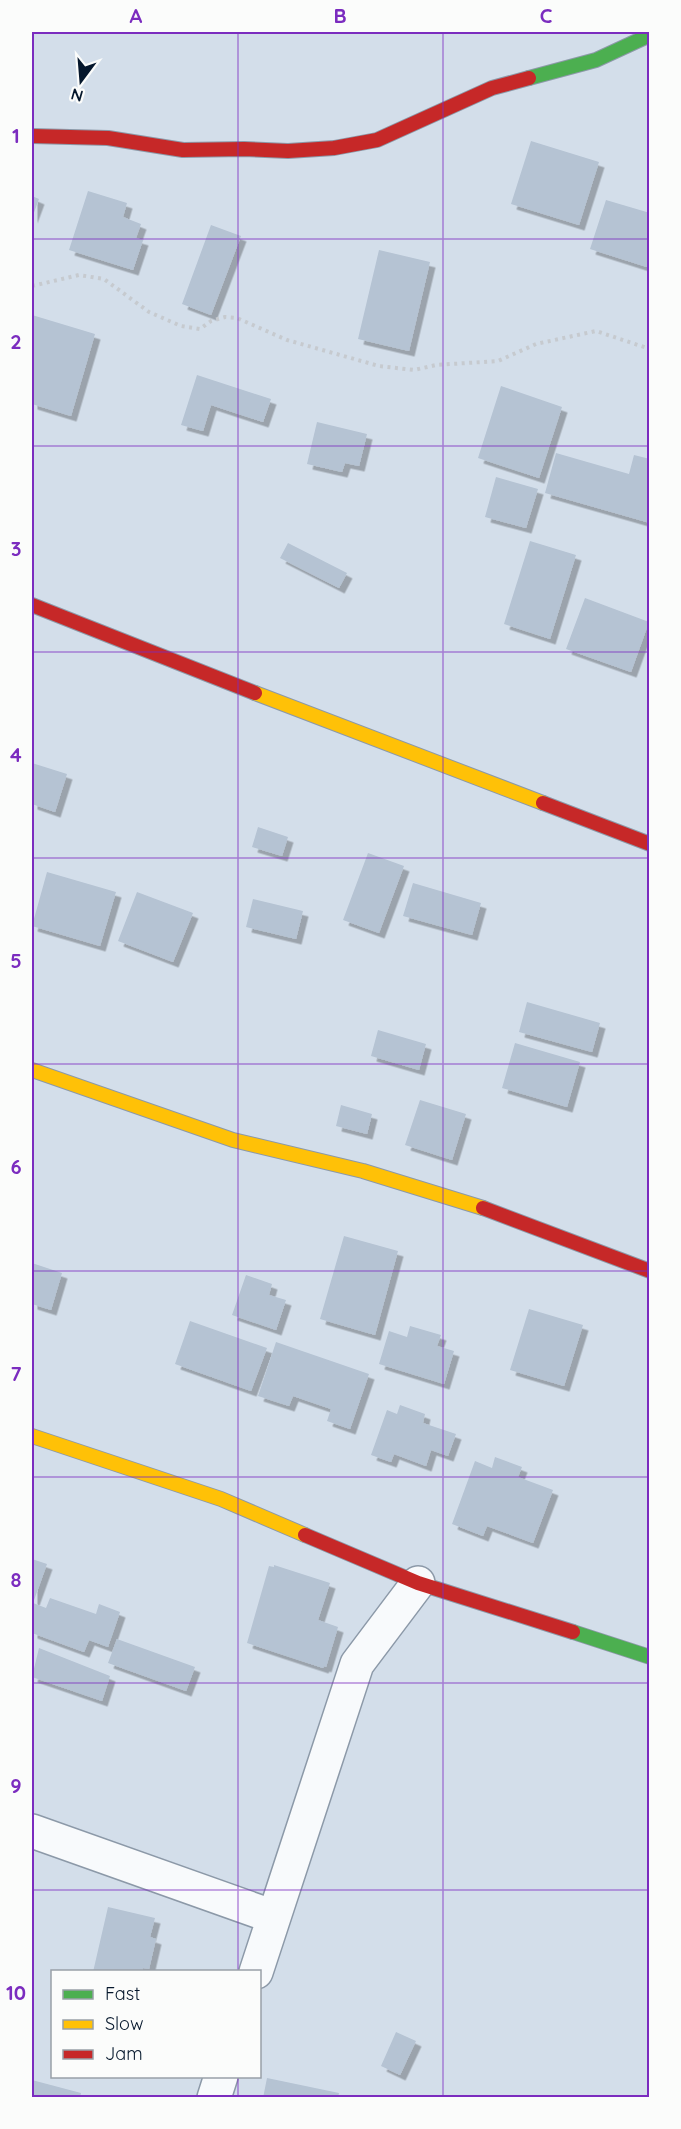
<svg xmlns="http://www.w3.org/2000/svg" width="681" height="2129" font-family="Quicksand,sans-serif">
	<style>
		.building { fill: #b5c3d3; filter: url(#shadow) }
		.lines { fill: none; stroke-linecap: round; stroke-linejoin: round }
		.street-casing { stroke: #8c99a8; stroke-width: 36 }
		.fast-casing { stroke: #8c99a8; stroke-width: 16 }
		.slow-casing { stroke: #8c99a8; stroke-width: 16 }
		.jam-casing { stroke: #8c99a8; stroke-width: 16 }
		.path { stroke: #c6cacf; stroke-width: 4; stroke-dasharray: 3 4.5; stroke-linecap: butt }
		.street { stroke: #f8fafc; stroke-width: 33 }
		.fast { stroke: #4caf50; stroke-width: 14 }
		.slow { stroke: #ffc107; stroke-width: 14 }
		.jam { stroke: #c62828; stroke-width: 14 }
		.grid { fill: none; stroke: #7b2cbf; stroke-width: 1.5; stroke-opacity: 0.55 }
		.neatline { fill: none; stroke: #7b2cbf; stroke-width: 2 }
		.grid-label { font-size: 20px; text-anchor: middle; font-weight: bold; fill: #7b2cbf }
	</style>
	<defs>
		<filter id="shadow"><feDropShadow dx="5.5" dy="5.5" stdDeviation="0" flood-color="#0004"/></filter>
	</defs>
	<rect width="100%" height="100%" fill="#d3deea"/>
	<path class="building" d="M 531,141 L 599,162 L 579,225 L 511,204 Z
		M 88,191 L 127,203 L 123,217 L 141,224 L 136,238 L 143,240 L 133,270 L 69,250 Z
		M 32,196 L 39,199 L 32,218 Z
		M 606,200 L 650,213 L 650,268 L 590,249 Z
		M 211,225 L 241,236 L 211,315 L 182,304 Z
		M 379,250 L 430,262 L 409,351 L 358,339 Z
		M 32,315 L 95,334 L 71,416 L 32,404 Z
		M 197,375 L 271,399 L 263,422 L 211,405 L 203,431 L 181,425 Z
		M 501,386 L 562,407 L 539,478 L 478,458 Z
		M 317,422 L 367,434 L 359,466 L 345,463 L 342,472 L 307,464 Z
		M 556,453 L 629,474 L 634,455 L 650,459 L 650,523 L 545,493 Z
		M 496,477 L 538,489 L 526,528 L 485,517 Z
		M 530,541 L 576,555 L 550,639 L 504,624 Z
		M 288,543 L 347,573 L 339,588 L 280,558 Z
		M 585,598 L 649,622 L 631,672 L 566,649 Z
		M 32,763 L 67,774 L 55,812 L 32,804 Z
		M 258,827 L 288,837 L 282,856 L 252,847 Z
		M 368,853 L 404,866 L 379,933 L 343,920 Z
		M 47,872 L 116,892 L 100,946 L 32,926 Z
		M 413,883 L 481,903 L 472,935 L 403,916 Z
		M 137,892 L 193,913 L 173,962 L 118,941 Z
		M 253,899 L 303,911 L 296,939 L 246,927 Z
		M 527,1002 L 600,1023 L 592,1052 L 519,1032 Z
		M 378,1030 L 426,1044 L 419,1070 L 371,1056 Z
		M 515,1043 L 580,1062 L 567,1107 L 502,1088 Z
		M 420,1100 L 466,1114 L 452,1160 L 405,1145 Z
		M 341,1105 L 372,1114 L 367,1134 L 336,1126 Z
		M 344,1236 L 398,1251 L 375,1335 L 320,1319 Z
		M 32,1263 L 62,1273 L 51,1310 L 32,1304 Z
		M 246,1275 L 272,1284 L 269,1295 L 286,1300 L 276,1330 L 232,1315 Z
		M 529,1309 L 583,1325 L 564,1386 L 510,1370 Z
		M 190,1321 L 267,1348 L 251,1391 L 175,1364 Z
		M 410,1326 L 441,1335 L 437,1346 L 454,1351 L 444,1384 L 379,1364 L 389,1331 L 407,1337 Z
		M 276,1342 L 369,1374 L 350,1429 L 327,1421 L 331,1409 L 293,1396 L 289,1406 L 258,1396 Z
		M 400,1405 L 425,1414 L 423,1423 L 456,1434 L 448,1456 L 431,1450 L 426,1466 L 394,1454 L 391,1462 L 371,1455 L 387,1410 L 397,1414 Z
		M 495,1457 L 522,1467 L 518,1477 L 553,1490 L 533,1543 L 487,1526 L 483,1536 L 452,1524 L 475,1461 L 492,1468 Z
		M 32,1559 L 47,1564 L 33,1603 L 46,1608 L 50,1598 L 96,1614 L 99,1604 L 120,1612 L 108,1647 L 89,1640 L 84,1652 L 32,1633 Z
		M 274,1565 L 330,1583 L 318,1620 L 338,1627 L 326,1667 L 324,1666 L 323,1668 L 247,1643 L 269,1566 L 274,1567 Z
		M 117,1639 L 195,1667 L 186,1691 L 108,1663 Z
		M 39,1648 L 110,1676 L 102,1701 L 32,1677 Z
		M 108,1907 L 155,1918 L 150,1937 L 156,1939 L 149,1969 L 143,1968 L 142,1972 L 93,1972 Z
		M 396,2032 L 416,2041 L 400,2075 L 381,2066 Z
		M 267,2078 L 339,2093 L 338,2098 L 263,2098 Z
		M 32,2080 L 81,2093 L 80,2098 L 32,2098 Z"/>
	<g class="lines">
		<g class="street-casing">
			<path id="street" d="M 32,1831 L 274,1917
				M 256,1972 L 357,1664 L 418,1583
				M 214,2098 L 221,2076"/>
		</g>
		<g class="fast-casing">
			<path id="fast" d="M 529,78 L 596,60 L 650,35
				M 573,1632 L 650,1657"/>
		</g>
		<g class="slow-casing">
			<path id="slow" d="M 255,693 L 543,803
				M 32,1070 L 233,1140 L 363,1171 L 483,1208
				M 32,1436 L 221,1499 L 305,1535"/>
		</g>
		<g class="jam-casing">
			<path id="jam" d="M 32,136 L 108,138 L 183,150 L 244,149 L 288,151 L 334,148 L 377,140 L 492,88 L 529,78
				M 32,605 L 255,693
				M 543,803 L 650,844
				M 483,1208 L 650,1271
				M 305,1535 L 418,1583 L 573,1632"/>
		</g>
		<path class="path" d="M 32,286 L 79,275 L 104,279 L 149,312 L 181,326 L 200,329 L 211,321 L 225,317 L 237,318 L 287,340 L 379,366 L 414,370 L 436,365 L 498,361 L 536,344 L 596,331 L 650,349"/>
		<use href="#street" class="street"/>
		<use href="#fast" class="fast"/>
		<use href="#slow" class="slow"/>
		<use href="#jam" class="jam"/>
	</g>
	<path class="grid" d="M 238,32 L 238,1972M 443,32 L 443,2098M 32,239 L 650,239M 32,446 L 650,446M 32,652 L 650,652M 32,858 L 650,858M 32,1064 L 650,1064M 32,1271 L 650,1271M 32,1477 L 650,1477M 32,1683 L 650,1683M 32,1890 L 650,1890M 238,2076 L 238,2098"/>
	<rect width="681" height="2129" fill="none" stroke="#fbfcfb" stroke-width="66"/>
	<rect x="51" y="1970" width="210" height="108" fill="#fbfcfb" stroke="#99a0a8" stroke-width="1.5"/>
	<rect x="63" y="1990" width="30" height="9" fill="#4caf50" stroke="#99a0a8" stroke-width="1.5"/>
	<text x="105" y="2000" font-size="18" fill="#05172c">Fast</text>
	<rect x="63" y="2020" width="30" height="9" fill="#ffc107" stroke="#99a0a8" stroke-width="1.5"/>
	<text x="105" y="2030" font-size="18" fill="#05172c">Slow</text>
	<rect x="63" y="2050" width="30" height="9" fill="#c62828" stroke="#99a0a8" stroke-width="1.5"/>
	<text x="105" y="2060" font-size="18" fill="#05172c">Jam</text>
	<g transform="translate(81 81) rotate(196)" stroke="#fbfcfb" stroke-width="4.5" paint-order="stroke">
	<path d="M0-4.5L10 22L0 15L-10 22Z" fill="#05172c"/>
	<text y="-9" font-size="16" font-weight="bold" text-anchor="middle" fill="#05172c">N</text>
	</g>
	<rect x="33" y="33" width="615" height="2063" class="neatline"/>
	<g class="grid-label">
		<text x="136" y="23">A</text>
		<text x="340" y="23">B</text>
		<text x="546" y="23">C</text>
		<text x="16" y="143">1</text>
		<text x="16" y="349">2</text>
		<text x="16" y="556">3</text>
		<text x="16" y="762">4</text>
		<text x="16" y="968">5</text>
		<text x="16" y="1174">6</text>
		<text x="16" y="1381">7</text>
		<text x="16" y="1587">8</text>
		<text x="16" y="1793">9</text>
		<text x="16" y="2000">10</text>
	</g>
</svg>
